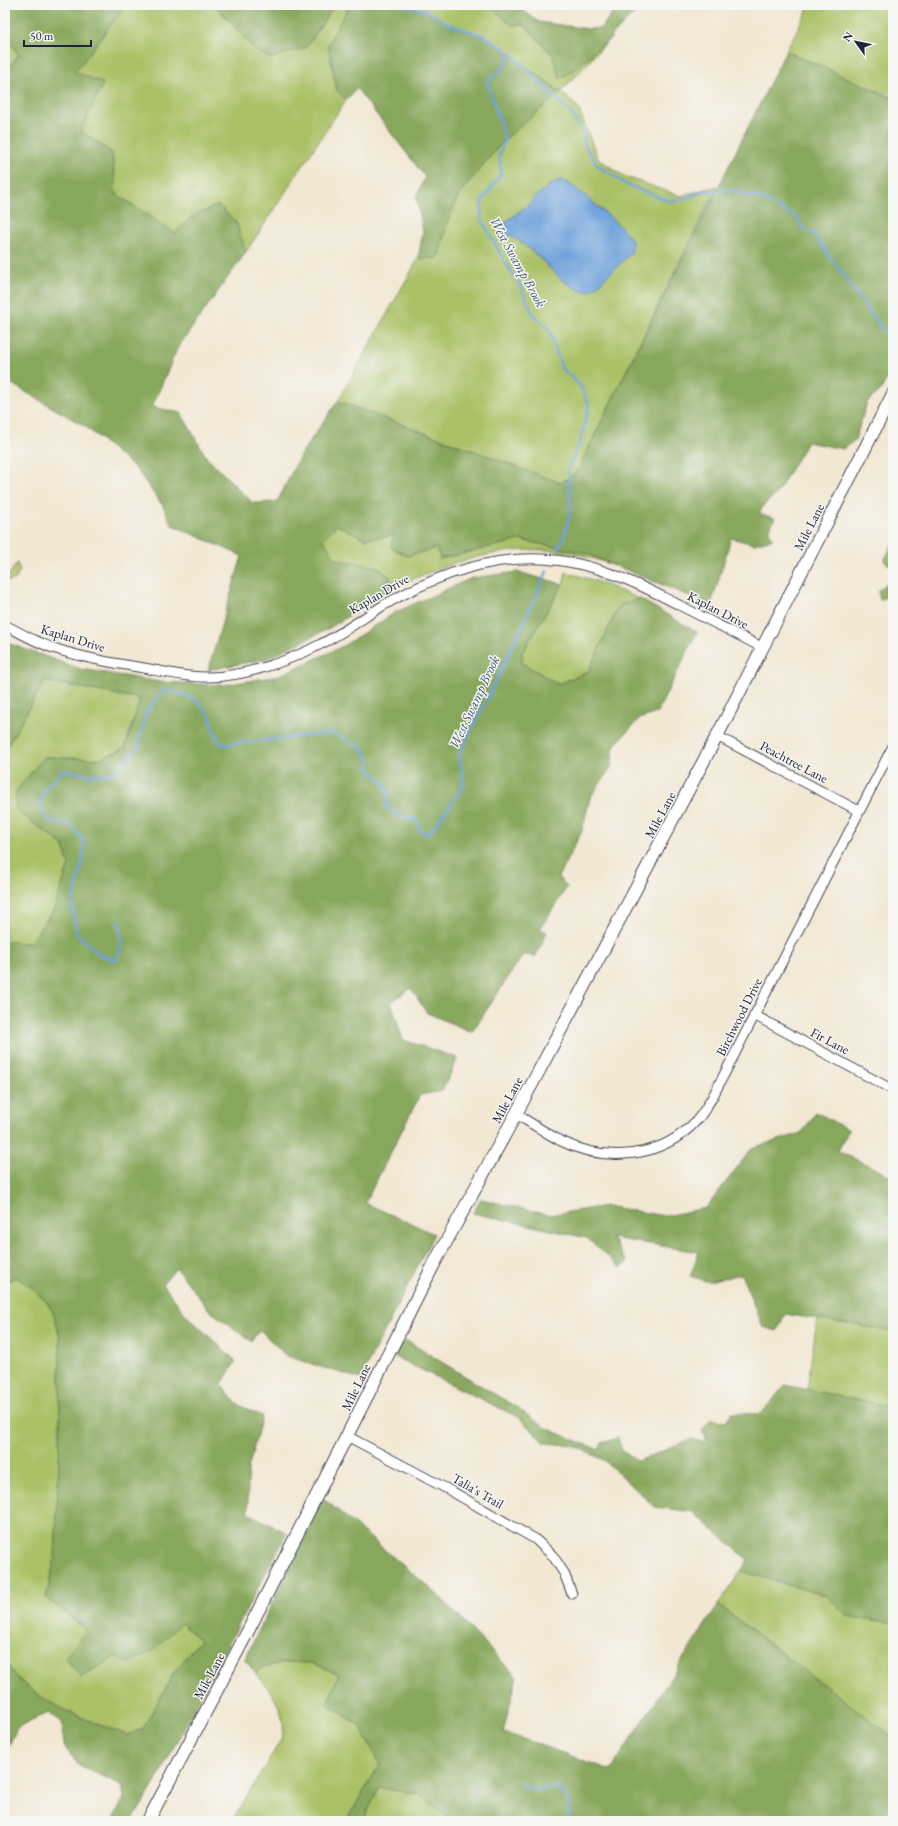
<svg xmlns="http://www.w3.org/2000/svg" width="898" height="1826" font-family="'EB Garamond',serif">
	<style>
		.green { fill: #aac166; stroke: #667250; fill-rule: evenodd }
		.forest { fill: #87a75b; stroke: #54644b }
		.water { fill: #70a2db; stroke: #49628b }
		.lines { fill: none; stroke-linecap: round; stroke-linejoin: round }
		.stream { stroke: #70a2db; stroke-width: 2.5 }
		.street-casing { stroke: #414052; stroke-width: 11 }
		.secondary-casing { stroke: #414052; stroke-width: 14 }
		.street { stroke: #fff; stroke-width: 9 }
		.secondary { stroke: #fff; stroke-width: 12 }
		.labels { text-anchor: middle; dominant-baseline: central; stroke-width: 3; stroke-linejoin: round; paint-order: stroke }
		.street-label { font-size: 13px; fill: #22223b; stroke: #f6f6f2 }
		.water-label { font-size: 14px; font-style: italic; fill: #41557b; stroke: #f6f6f2 }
	</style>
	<rect width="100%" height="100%" fill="#f6f6f2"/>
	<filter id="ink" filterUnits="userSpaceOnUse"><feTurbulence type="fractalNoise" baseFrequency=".025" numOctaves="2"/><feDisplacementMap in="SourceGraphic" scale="8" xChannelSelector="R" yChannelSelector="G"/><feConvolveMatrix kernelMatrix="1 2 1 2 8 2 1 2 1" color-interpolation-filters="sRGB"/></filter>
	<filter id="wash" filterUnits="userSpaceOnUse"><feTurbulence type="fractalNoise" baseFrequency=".012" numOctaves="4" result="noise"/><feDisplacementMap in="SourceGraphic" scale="16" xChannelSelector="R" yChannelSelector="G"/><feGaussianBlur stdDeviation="0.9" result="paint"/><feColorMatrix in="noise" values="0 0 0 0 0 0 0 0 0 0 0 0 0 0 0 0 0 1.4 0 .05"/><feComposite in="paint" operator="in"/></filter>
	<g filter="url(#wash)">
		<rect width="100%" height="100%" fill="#f2e7d2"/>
		<path class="green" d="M 126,5 L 215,5 L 256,51 L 306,48 L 334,5 L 350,5 L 328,44 L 337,91 L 346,100 L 246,252 L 236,222 L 191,217 L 175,233 L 116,194 L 112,153 L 81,131 L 74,72 Z
			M 400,5 L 488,5 L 512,25 L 525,25 L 553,56 L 574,70 L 612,37 L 561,92 L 578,107 L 598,159 L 624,176 L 680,196 L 717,186 L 576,473 L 561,483 L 338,401 L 418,259 L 438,258 L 449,217 L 460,193 L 505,139 L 561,92 L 485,36 L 448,24 L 427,11 ZM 549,185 L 567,283 L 525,245 L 508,234 L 506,222 L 532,202 Z
			M 810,5 L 893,5 L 893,98 L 786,51 Z
			M 5,36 L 19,54 L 5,72 Z
			M 337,525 L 366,539 L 394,535 L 391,547 L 407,556 L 437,548 L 440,559 L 520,540 L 585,553 L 615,566 C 599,560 582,555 565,552 C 503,543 444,564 389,590 L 390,577 L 378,567 L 336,559 L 322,539 Z
			M 17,563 L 20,570 L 16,579 L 11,581 L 5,581 Z
			M 566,572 L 596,581 L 640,599 L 619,605 L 588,672 L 558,684 L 522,663 L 522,653 L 563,584 Z
			M 45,681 L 140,699 L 125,748 L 99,759 L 44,757 L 16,810 L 63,845 L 69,865 L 54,909 L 30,943 L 5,942 L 5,750 Z
			M 16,1277 L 31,1287 L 46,1301 L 53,1312 L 60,1336 L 60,1433 L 55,1558 L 46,1597 L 87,1630 L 81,1677 L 115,1657 L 130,1663 L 154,1650 L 181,1623 L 200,1640 L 174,1673 L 143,1729 L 128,1735 C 90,1722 24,1699 5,1661 L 5,1282 Z
			M 817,1319 L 893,1331 L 893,1407 L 807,1390 Z
			M 741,1571 L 827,1596 L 847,1616 L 893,1623 L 893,1737 L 718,1605 Z
			M 285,1662 L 312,1663 L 339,1674 L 327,1704 L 360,1726 L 380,1764 L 346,1821 L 232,1821 L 282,1738 C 288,1714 271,1690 256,1674 L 260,1668 Z
			M 379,1788 L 418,1794 L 454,1821 L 363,1821 Z"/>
		<path class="forest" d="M 5,5 L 126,5 L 75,72 L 103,83 L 81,131 L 112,153 L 116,194 L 175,233 L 191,217 L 218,205 L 236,222 L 246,252 L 177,349 L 152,407 L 181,413 L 207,458 L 253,503 L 277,502 L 301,454 L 338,401 L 561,483 L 576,473 L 786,51 L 893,98 L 893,366 L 881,390 L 867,402 L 855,440 L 843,449 L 807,442 L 777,493 L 762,507 L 760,514 L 775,518 L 769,531 L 773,539 L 754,544 L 731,538 L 711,605 L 585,553 L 520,540 L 440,559 L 437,548 L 407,556 L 391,547 L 394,535 L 366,539 L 337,525 L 323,539 L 336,559 L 378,567 L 390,577 L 389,590 L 328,629 L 266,659 L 208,670 L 242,556 L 172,525 L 163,506 L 136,469 L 86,427 L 5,380 L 5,72 L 19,55 L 5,36 Z
			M 215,5 L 334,5 L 306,48 L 270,58 L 256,51 Z
			M 350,5 L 400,5 L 427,11 L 448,24 L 485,36 L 561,92 L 505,139 L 460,193 L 449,217 L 438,258 L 418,259 L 423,231 L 416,197 L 425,177 L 357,89 L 346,100 L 337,91 L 328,44 Z
			M 488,5 L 515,5 L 539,22 L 589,29 L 601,28 L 618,5 L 641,5 C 616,32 591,59 560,79 L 553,56 L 525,25 L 512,25 Z
			M 893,543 L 893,568 L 884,561 Z
			M 893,570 L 893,601 L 886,597 L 880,600 L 878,591 C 886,585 890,580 893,570 Z
			M 517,572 L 563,584 L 522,653 L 522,663 L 558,684 L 588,672 L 619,605 L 640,599 L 697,632 L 657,713 L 639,719 L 614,746 L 611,767 L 590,798 L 582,831 L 558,877 L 567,887 L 540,929 L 547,932 L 536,956 L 523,955 L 472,1032 L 427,1013 L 411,988 L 391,1002 L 403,1040 L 458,1058 L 442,1091 L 420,1095 L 365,1203 L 434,1234 L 360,1379 L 286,1356 L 260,1330 L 251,1341 L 210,1311 L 176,1268 L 163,1284 L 186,1315 L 236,1361 L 221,1385 L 237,1404 L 262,1416 L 248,1469 L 248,1513 L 287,1533 L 154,1785 L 132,1821 L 112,1821 L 124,1798 L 122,1785 L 79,1766 L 64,1746 L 62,1722 L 48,1712 L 17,1728 L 5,1755 L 5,1661 C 24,1698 90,1722 128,1735 L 143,1729 L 174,1673 L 200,1640 L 181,1623 L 154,1650 L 130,1663 L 115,1657 L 81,1677 L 65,1658 L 87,1630 L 46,1598 L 55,1558 L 60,1433 L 60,1336 L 53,1312 L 46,1301 L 31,1287 L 16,1277 L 5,1282 L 5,942 L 30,943 L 54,909 L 69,865 L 63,845 L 16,810 L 16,791 L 44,757 L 99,759 L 125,748 L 140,699 L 45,681 L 5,750 L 5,642 L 81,669 L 161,682 L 224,685 L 278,676 L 343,646 L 396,612 L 472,578 Z
			M 816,1112 L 849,1130 L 838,1151 L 893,1177 L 893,1331 L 785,1314 L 777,1331 L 763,1327 L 741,1274 L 709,1282 L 690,1276 L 699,1252 L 612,1238 L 627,1262 L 621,1268 L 587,1238 L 473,1213 L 481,1199 L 549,1215 L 606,1206 L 665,1216 L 706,1208 L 752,1148 L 802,1133 Z
			M 402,1338 L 516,1407 L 546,1428 L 599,1450 L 602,1443 L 618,1438 L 622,1451 L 638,1461 L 692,1439 L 706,1443 L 702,1430 L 711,1419 L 726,1422 L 732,1413 L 761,1414 L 785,1385 L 893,1407 L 893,1623 L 847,1616 L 827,1596 L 741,1571 L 748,1560 L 693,1512 L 655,1507 L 604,1460 L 572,1445 L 545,1443 L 518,1417 L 395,1357 Z
			M 323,1498 L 437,1594 L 517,1677 L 503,1732 L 611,1770 L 718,1605 L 893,1737 L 893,1821 L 454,1821 L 418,1794 L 379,1788 L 363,1821 L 346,1821 L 380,1764 L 360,1726 L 327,1704 L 339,1674 L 312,1663 L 285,1662 L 260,1668 L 256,1674 L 245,1659 Z"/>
		<path class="water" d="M 560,180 L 567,182 C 580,192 628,229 632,242 C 633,246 632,250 630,254 L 593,290 C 586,292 581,292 575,288 C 555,278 543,258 525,245 C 518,240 510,237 505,230 L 506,222 L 532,202 L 534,197 C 543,192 549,184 560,180 Z"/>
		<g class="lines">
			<path class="stream" d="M 400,5 L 427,11 L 448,24 L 485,36 L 510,53 L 572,114 L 583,135 L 585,146 L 597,165 L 627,185 L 669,201 L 678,201 L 705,191 L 728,190 L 737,191 L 750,197 L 757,196 L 798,218 C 801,228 804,231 813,233 L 893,344
				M 510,53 L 503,69 L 487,81 L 505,139 L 499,155 L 501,174 L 482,201 L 481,218 L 503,259 L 518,282 L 533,314 L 549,329 L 562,369 L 580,385 L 589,406 L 580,442 L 568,469 L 571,509 L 564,538 L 557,548
				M 118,920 L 122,943 L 116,960 L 100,955 L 77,934 L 72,904 L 84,856 L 84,841 L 70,824 L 48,820 L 39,809 L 44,790 L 63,770 L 89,775 L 112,774 L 138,747 L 146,713 L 164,690 L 180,693 L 198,701 L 210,716 L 214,732 L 222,745 L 332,733 L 362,748 L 369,760 L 370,771 L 382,781 L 388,793 L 386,807 L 398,816 L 416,819 L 420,831 L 429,834 L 464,786 L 459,755 L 496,681 L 547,572
				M 519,1783 C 533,1791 538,1792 554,1786 C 568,1794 572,1805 568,1821"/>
		</g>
	</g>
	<g filter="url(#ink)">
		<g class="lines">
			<g class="street-casing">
				<path id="street" d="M 5,625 C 20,633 36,642 53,648 C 83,658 113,663 144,668 C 164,672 184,677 205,677 C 241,678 289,661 321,644 C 343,633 363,618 384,605 C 432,577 485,556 542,559 C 593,561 639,584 683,607 C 710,621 737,634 763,648
					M 717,736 L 859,811
					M 754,1015 L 893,1090
					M 516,1114 C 531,1123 546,1133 561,1141 C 605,1163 662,1159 697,1120 C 703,1114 707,1105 712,1098 L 893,746
					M 347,1436 L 451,1491 L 535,1539 L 553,1556 L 564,1573 L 572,1594"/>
			</g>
			<g class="secondary-casing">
				<path id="secondary" d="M 148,1821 L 248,1631 L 435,1262 L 516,1114 L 717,736 L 893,394"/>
			</g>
			<use href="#street" class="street"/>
			<use href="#secondary" class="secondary"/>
		</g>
	</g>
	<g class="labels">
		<g class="street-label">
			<text transform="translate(809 527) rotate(-63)">Mile Lane</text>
			<text transform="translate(379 594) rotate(-30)">Kaplan Drive</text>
			<text transform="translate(718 610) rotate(27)">Kaplan Drive</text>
			<text transform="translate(73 638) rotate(17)">Kaplan Drive</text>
			<text transform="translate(794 762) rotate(28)">Peachtree Lane</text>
			<text transform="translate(660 815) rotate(-62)">Mile Lane</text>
			<text transform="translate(739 1017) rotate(-63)">Birchwood Drive</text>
			<text transform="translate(830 1041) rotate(28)">Fir Lane</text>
			<text transform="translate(507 1100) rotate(-62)">Mile Lane</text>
			<text transform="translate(356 1387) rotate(-64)">Mile Lane</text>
			<text transform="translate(478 1491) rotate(30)">Talia's Trail</text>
			<text transform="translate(209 1676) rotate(-62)">Mile Lane</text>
		</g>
		<g class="water-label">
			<text transform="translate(518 262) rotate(61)">West Swamp Brook</text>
			<text transform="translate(474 702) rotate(-65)">West Swamp Brook</text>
		</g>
	</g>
	<rect width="898" height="1826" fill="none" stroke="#f6f6f2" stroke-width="20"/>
	<g transform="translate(856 42) rotate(303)" stroke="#f6f6f2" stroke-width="3" paint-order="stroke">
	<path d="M0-3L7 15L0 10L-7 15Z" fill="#22223b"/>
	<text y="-6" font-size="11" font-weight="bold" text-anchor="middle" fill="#22223b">N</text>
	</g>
	<path d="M24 40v6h67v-6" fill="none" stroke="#22223b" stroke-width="2"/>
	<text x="30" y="40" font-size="12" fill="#22223b" stroke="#f6f6f2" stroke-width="3" paint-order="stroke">50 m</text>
</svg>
